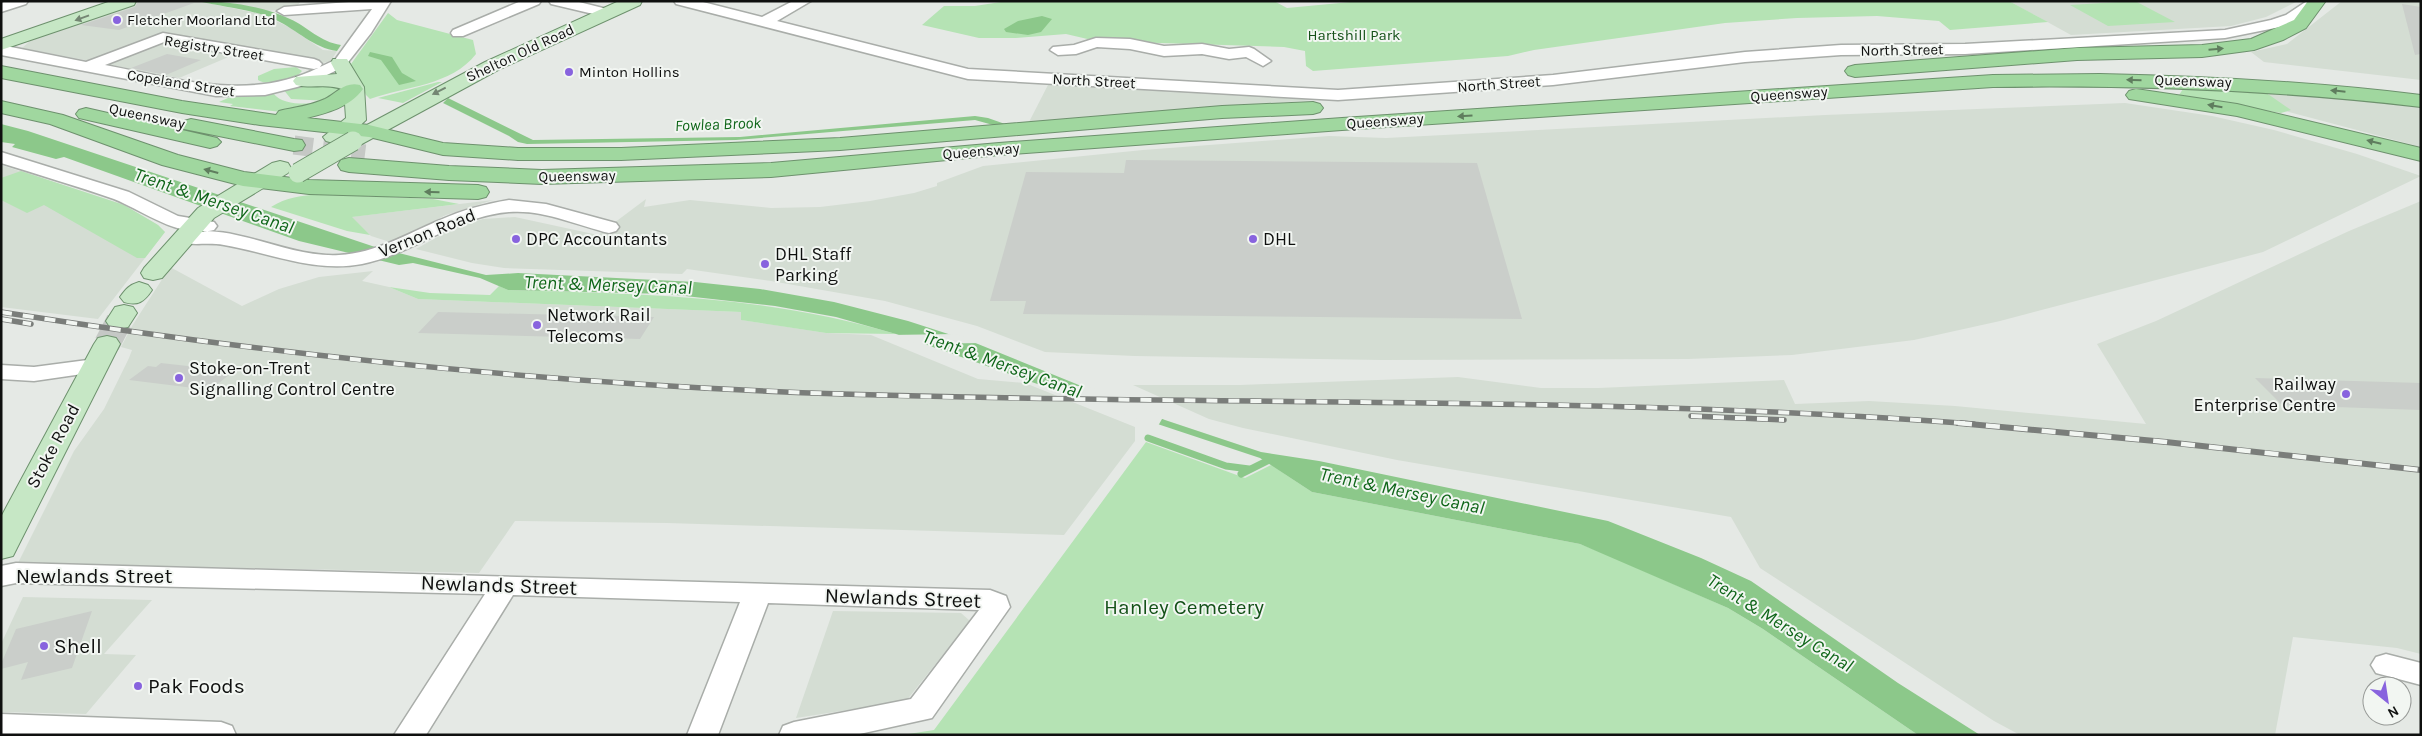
<svg xmlns="http://www.w3.org/2000/svg" width="2422" height="736" font-family="Karla,sans-serif">
	<style>
		.built { fill: #d4ddd3 }
		.green { fill: #b5e3b4 }
		.water { fill: #8cc88a }
		.pier { fill: #e5e9e5 }
		.lines { fill: none; stroke-linecap: round; stroke-linejoin: round }
		.stream { stroke: #8cc88a; stroke-width: 7 }
		.building { fill: #caceca }
		.major-tunnel { stroke: #c5c8c5; stroke-width: 26; stroke-dasharray: 26 12; stroke-linecap: butt }
		.highway-tunnel { stroke: #c5c8c5; stroke-width: 19; stroke-dasharray: 19 10; stroke-linecap: butt }
		.minor-casing { stroke: #a9ada9; stroke-width: 3 }
		.major-casing { stroke: #6d916d; stroke-width: 2 }
		.highway-casing { stroke: #6d916d; stroke-width: 2 }
		.minor { fill: #fff; fill-rule: evenodd }
		.major { fill: #c6e7c5; fill-rule: evenodd }
		.highway { fill: #a0d79f; fill-rule: evenodd }
		.rail-far1-casing { stroke: #7a7d7a; stroke-width: 5.5 }
		.rail-casing { stroke: #7a7d7a; stroke-width: 6 }
		.rail-far1 { stroke: #f2f6f2; stroke-width: 4; stroke-dasharray: 11; stroke-linecap: butt }
		.rail { stroke: #f2f6f2; stroke-width: 4.5; stroke-dasharray: 14; stroke-linecap: butt }
		.major-bridge-casing { stroke: #6d916d; stroke-width: 21; stroke-linecap: butt }
		.major-bridge { stroke: #c6e7c5; stroke-width: 19 }
		.oneway { fill: #748673 }
		.oneway2 { fill: #5f7d5e }
		.poi-dot { fill: #8863de; stroke: #f2f6f2; stroke-width: 2 }
		.labels { text-anchor: middle; dominant-baseline: central; stroke-width: 4; stroke-linejoin: round; paint-order: stroke }
		.far-poi-label { font-size: 15px; fill: #0f100f; stroke: #f2f6f2; text-anchor: start }
		.far-park-label { font-size: 15px; fill: #145118; stroke: #f2f6f2 }
		.far-street-label { font-size: 15px; fill: #0f100f; stroke: #f2f6f2 }
		.far-water-label { font-size: 16px; font-style: italic; fill: #0f6619; stroke: #f2f6f2 }
		.street-label { font-size: 18px; fill: #0f100f; stroke: #f2f6f2 }
		.poi-label { font-size: 18px; fill: #0f100f; stroke: #f2f6f2; text-anchor: start }
		.water-label { font-size: 19px; font-style: italic; fill: #0f6619; stroke: #f2f6f2 }
		.near-street-label { font-size: 21px; fill: #0f100f; stroke: #f2f6f2 }
		.near-park-label { font-size: 21px; fill: #145118; stroke: #f2f6f2 }
		.near-poi-label { font-size: 21px; fill: #0f100f; stroke: #f2f6f2; text-anchor: start }
	</style>
	<rect width="100%" height="100%" fill="#e5e9e5"/>
	<path class="built" d="M 136,1 L 197,1 L 261,14 L 289,27 L 323,50 L 337,51 L 331,61 L 323,63 L 245,50 L 179,78 L 22,48 L 30,41 Z
		M 221,1 L 301,1 L 296,8 L 266,11 Z
		M 2009,1 L 2298,1 L 2266,17 L 2231,26 L 2071,35 Z
		M 2342,1 L 2421,1 L 2421,80 L 2264,62 L 2251,52 L 2287,44 Z
		M 1049,83 L 1315,99 L 1315,100 L 1029,122 Z
		M 2272,90 L 2421,106 L 2421,147 L 2262,105 Z
		M 2125,103 L 2212,116 L 2274,130 L 2357,154 L 2421,176 L 2263,252 L 2000,321 L 1914,340 L 1792,355 L 1688,359 L 1382,360 L 1135,356 L 1045,352 L 977,326 L 885,301 L 771,281 L 687,269 L 682,274 L 504,268 L 472,263 L 416,249 L 457,226 L 483,219 L 515,217 L 598,235 L 646,199 L 644,207 L 690,200 L 771,208 L 820,207 L 870,201 L 914,193 L 937,186 L 937,183 L 983,166 L 1143,150 L 1329,136 L 1386,138 L 1825,115 Z
		M 1,165 L 124,205 L 158,225 L 165,232 L 98,319 L 1,307 Z
		M 493,200 L 446,215 L 390,242 L 371,236 L 351,217 Z
		M 2421,201 L 2421,654 L 2397,648 L 2293,637 L 2275,735 L 2020,735 L 1994,721 L 1760,568 L 1731,517 L 1397,460 L 1243,428 L 1209,419 L 1133,385 L 1240,385 L 1458,377 L 1541,388 L 1598,388 L 1784,380 L 1795,404 L 1869,401 L 1955,406 L 2146,424 L 2097,344 L 2156,321 L 2349,231 Z
		M 170,267 L 242,306 L 279,289 L 319,277 L 373,271 L 362,281 L 389,287 L 418,299 L 741,312 L 742,320 L 826,333 L 871,335 L 978,379 L 1025,383 L 1135,427 L 1135,441 L 1064,535 L 667,523 L 520,521 L 515,521 L 479,573 L 18,563 L 74,451 L 104,409 L 129,358 L 132,350 L 121,347 L 132,326 Z
		M 23,597 L 152,600 L 104,654 L 136,655 L 86,714 L 1,712 L 1,644 Z
		M 833,611 L 961,613 L 970,621 L 906,701 L 796,718 Z"/>
	<path class="green" d="M 1007,1 L 1274,1 L 1287,8 L 1361,1 L 2009,1 L 2048,22 L 1950,30 L 1939,21 L 1877,16 L 1797,18 L 1725,23 L 1534,50 L 1508,56 L 1313,71 L 1306,66 L 1305,51 L 1284,47 L 1096,41 L 1066,34 L 1016,38 L 979,38 L 922,25 L 944,6 L 975,6 Z
		M 2135,1 L 2175,22 L 2108,26 L 2070,5 Z
		M 388,13 L 397,20 L 473,40 L 476,54 C 451,86 406,86 370,99 L 366,95 L 351,64 Z
		M 296,67 L 302,71 C 295,81 267,87 258,80 L 258,76 L 274,69 Z
		M 310,82 L 335,82 L 344,91 L 328,101 L 291,99 L 283,89 Z
		M 438,82 L 442,82 L 403,103 L 378,98 Z
		M 2183,89 L 2265,92 L 2291,110 L 2281,113 L 2188,98 L 2179,95 Z
		M 273,93 C 284,107 307,103 323,103 L 281,112 L 230,106 L 233,104 L 219,102 L 228,98 Z
		M 21,171 L 124,205 L 158,225 L 165,232 L 145,258 L 137,258 L 44,205 L 27,213 L 1,200 L 1,178 Z
		M 319,194 L 433,199 L 459,204 L 352,217 L 370,235 L 347,231 L 271,207 C 286,197 302,196 319,194 Z
		M 499,286 L 508,290 C 642,294 766,295 896,334 L 826,333 L 741,320 L 741,312 L 418,299 L 389,287 L 430,293 L 490,295 Z
		M 1146,442 L 1245,478 L 1271,465 L 1312,492 L 1580,544 L 1603,553 L 1728,608 L 1763,629 L 1918,735 L 902,735 L 934,730 Z"/>
	<path class="water" d="M 197,1 C 227,1 262,6 290,19 C 308,27 320,42 341,45 L 337,51 C 314,48 297,30 276,20 C 252,9 223,7 197,1 Z
		M 1042,16 L 1052,19 L 1041,32 L 1028,35 L 1006,32 L 1004,29 L 1018,21 Z
		M 370,52 L 392,57 L 402,73 L 416,81 L 399,85 L 381,60 L 368,56 Z
		M 448,98 L 533,140 L 740,137 L 975,116 L 988,118 L 1005,124 L 993,125 L 975,120 L 736,140 L 527,144 L 518,142 L 509,136 L 443,103 Z
		M 1,124 L 28,131 L 375,247 L 486,275 L 518,273 L 695,282 L 760,289 L 834,302 L 908,321 L 973,342 L 1165,420 L 1261,452 L 1319,461 L 1608,521 L 1701,558 L 1751,581 L 1898,683 L 1980,735 L 1918,735 L 1763,629 L 1728,608 L 1580,544 L 1312,492 L 1260,458 L 1046,387 L 896,334 L 836,317 L 775,306 L 667,294 L 508,290 L 480,278 L 413,263 L 399,265 L 299,241 L 64,157 L 56,159 L 12,147 L 15,144 L 1,142 Z"/>
	<path class="pier" d="M 955,334 L 981,343 L 919,344 L 890,335 Z
		M 1037,386 L 1087,386 L 1169,419 L 1162,419 L 1158,426 Z"/>
	<g class="lines">
		<path class="stream" d="M 1148,438 L 1226,466 L 1249,469
			M 1241,474 L 1271,459"/>
	</g>
	<path class="building" d="M 138,1 L 194,3 L 119,30 L 81,25 L 135,7 Z
		M 2402,4 L 2421,7 L 2421,54 L 2415,55 Z
		M 167,54 L 201,60 L 166,75 L 131,68 Z
		M 1126,160 L 1477,163 L 1522,319 L 1023,314 L 1026,301 L 990,301 L 1026,172 L 1124,173 Z
		M 438,312 L 654,317 L 640,339 L 418,333 Z
		M 161,363 L 214,369 L 209,373 L 229,375 L 210,390 L 129,380 L 148,366 L 156,367 Z
		M 2255,378 L 2421,383 L 2421,410 L 2282,405 Z
		M 92,611 L 72,668 L 21,680 L 28,662 L 1,669 L 1,664 L 16,629 Z"/>
	<g class="lines">
		<path class="major-tunnel" d="M 107,344 L 119,321"/>
		<path class="highway-tunnel" d="M 294,145 L 365,154"/>
		<g class="minor-casing">
			<path id="minor" d="M 7,1 L 28,1 L 26,4 L 1,12 L 1,3 Z
				M 362,1 L 391,1 L 371,33 L 345,66 L 309,84 L 265,95 L 216,96 L 1,55 L 1,45 L 86,62 L 163,33 L 314,59 L 319,61 L 322,64 L 320,67 L 335,60 L 372,9 L 284,15 L 277,11 L 284,7 ZM 164,42 L 314,69 L 318,68 C 248,102 178,79 105,65 Z
				M 521,1 L 541,1 L 539,4 L 463,36 L 453,36 L 451,33 L 453,30 Z
				M 549,1 L 575,1 L 611,10 L 613,13 L 606,17 L 551,4 Z
				M 674,1 L 699,1 L 762,17 L 793,1 L 811,1 L 777,21 L 968,69 L 1338,90 L 1553,75 L 1745,52 L 1841,45 L 1965,44 L 2225,30 L 2271,20 L 2286,15 L 2307,1 L 2324,1 L 2296,21 L 2280,27 L 2225,38 L 1965,54 L 1841,55 L 1745,62 L 1553,85 L 1338,100 L 968,79 L 676,4 Z
				M 1096,38 L 1130,39 L 1164,46 L 1202,44 L 1229,49 L 1249,47 L 1254,49 L 1271,61 L 1263,66 L 1246,57 L 1229,59 L 1202,54 L 1164,56 L 1130,49 L 1097,47 L 1076,54 L 1058,55 L 1050,50 L 1053,47 L 1074,45 Z
				M 1,152 L 129,192 L 178,216 L 214,222 L 217,226 L 214,230 C 179,239 144,211 114,199 C 77,186 39,175 1,163 Z
				M 509,200 L 546,204 L 616,223 L 619,227 L 616,231 L 609,233 C 577,225 542,209 509,212 C 456,216 413,254 362,264 C 314,273 270,253 224,245 C 208,242 193,246 178,242 L 175,238 L 178,234 C 232,220 285,258 339,255 C 376,253 407,234 440,220 C 462,210 485,204 509,200 Z
				M 95,359 L 103,361 L 106,366 L 103,371 L 34,381 L 1,379 L 1,365 L 34,367 Z
				M 16,563 L 990,590 L 1006,596 L 1010,607 L 932,718 L 855,735 L 779,735 L 783,726 L 794,722 L 911,699 L 979,610 L 768,603 L 718,735 L 687,735 L 740,602 L 513,595 L 426,735 L 394,735 L 485,594 L 16,583 L 1,586 L 1,566 Z
				M 2386,654 L 2421,663 L 2421,685 L 2376,673 L 2371,665 L 2376,657 Z
				M 1,714 L 221,722 L 232,726 L 236,735 L 1,735 Z"/>
		</g>
		<g class="major-casing">
			<path id="major" d="M 111,1 L 136,1 L 134,5 L 1,50 L 1,39 Z
				M 619,1 L 642,1 L 640,5 L 498,70 L 360,145 L 353,147 L 346,145 L 342,141 L 344,139 L 333,143 L 326,141 L 323,137 L 346,118 L 344,90 C 329,83 312,89 296,85 L 293,81 L 296,77 L 337,74 L 331,63 L 333,59 L 347,59 L 364,87 L 366,120 L 352,133 L 485,62 Z
				M 280,161 L 288,163 L 291,168 L 288,173 L 214,218 L 162,278 L 153,280 L 144,278 L 141,273 L 144,268 L 198,208 L 272,163 Z
				M 139,282 L 148,285 L 152,290 C 144,302 138,306 124,302 L 120,297 C 126,289 129,285 139,282 Z
				M 124,305 L 133,307 L 137,313 L 128,327 L 119,329 L 110,327 L 106,321 L 115,307 Z
				M 107,336 L 116,338 L 120,344 L 17,548 L 13,556 L 1,559 L 1,517 L 94,344 L 98,338 Z"/>
		</g>
		<g class="highway-casing">
			<path id="highway" d="M 2308,1 L 2325,2 L 2306,28 L 2283,40 L 2254,50 L 2202,57 L 2077,60 L 1855,77 L 1848,75 L 1845,71 L 1848,67 L 1855,65 L 2077,48 L 2202,45 L 2251,39 L 2294,20 Z
				M 1,66 L 182,101 L 276,115 L 279,111 C 295,107 310,106 325,99 C 337,93 345,81 360,85 L 363,89 C 350,107 327,113 307,118 L 369,125 L 443,143 L 518,148 L 621,148 L 840,138 L 1222,106 L 1313,102 L 1320,104 L 1323,108 L 1320,112 L 1313,114 L 1222,118 L 840,150 L 621,160 L 518,160 L 443,155 L 369,137 L 260,125 L 182,113 L 1,78 Z
				M 2100,74 C 2208,76 2314,82 2421,95 L 2421,107 C 2278,90 2136,85 1993,87 L 1342,130 L 999,155 L 771,177 L 542,184 L 449,180 L 349,172 L 341,170 L 338,165 L 341,160 L 349,158 L 449,166 L 542,170 L 771,163 L 999,143 L 1342,118 L 1993,75 Z
				M 2136,89 L 2237,104 L 2421,148 L 2421,161 L 2237,116 L 2129,99 L 2126,95 L 2129,91 Z
				M 1,101 L 63,115 L 178,155 L 244,172 L 309,180 L 478,185 L 486,187 L 489,192 L 486,197 L 478,199 L 309,194 L 243,186 L 162,165 L 50,124 L 1,113 Z
				M 86,108 L 217,138 L 221,142 L 217,146 L 210,148 L 79,118 L 76,114 L 79,110 Z
				M 191,119 L 294,139 L 302,140 L 305,145 L 302,150 L 294,151 L 184,129 L 181,125 L 184,121 Z"/>
		</g>
		<use href="#minor" class="minor"/>
		<use href="#major" class="major"/>
		<use href="#highway" class="highway"/>
		<g class="rail-far1-casing">
			<path id="rail-far1" d="M 1,312 C 280,356 560,385 842,394 C 1219,406 1597,395 1974,424
				M 1,319 L 31,324
				M 1691,416 L 1784,420"/>
		</g>
		<g class="rail-casing">
			<path id="rail" d="M 1958,423 L 2166,442 L 2421,470"/>
		</g>
		<use href="#rail-far1" class="rail-far1"/>
		<use href="#rail" class="rail"/>
		<g class="major-bridge-casing">
			<path id="major-bridge" d="M 298,173 L 353,141"/>
		</g>
		<use href="#major-bridge" class="major-bridge"/>
	</g>
	<defs><path id="oneway-solid" d="M-6-.8H1V-3.2L6.5 0L1 3.2V.8H-6Z" transform="scale(1.25)"/></defs>
	<g class="oneway">
		<use href="#oneway-solid" transform="translate(82 18) rotate(160)"/>
		<use href="#oneway-solid" transform="translate(439 91) rotate(153)"/>
	</g>
	<g class="oneway2">
		<use href="#oneway-solid" transform="translate(2216 49) rotate(-5)"/>
		<use href="#oneway-solid" transform="translate(2134 80) rotate(-179)"/>
		<use href="#oneway-solid" transform="translate(2338 91) rotate(-174)"/>
		<use href="#oneway-solid" transform="translate(2215 106) rotate(-170)"/>
		<use href="#oneway-solid" transform="translate(1465 116) rotate(176)"/>
		<use href="#oneway-solid" transform="translate(2374 142) rotate(-166)"/>
		<use href="#oneway-solid" transform="translate(211 171) rotate(-165)"/>
		<use href="#oneway-solid" transform="translate(432 192) rotate(-179)"/>
	</g>
	<g class="poi-dot">
		<circle cx="117" cy="20" r="5"/>
		<circle cx="569" cy="72" r="5"/>
		<circle cx="516" cy="239" r="5"/>
		<circle cx="1253" cy="239" r="5"/>
		<circle cx="765" cy="264" r="5"/>
		<circle cx="537" cy="325" r="5"/>
		<circle cx="179" cy="378" r="5"/>
		<circle cx="2346" cy="394" r="5"/>
		<circle cx="44" cy="646" r="5"/>
		<circle cx="138" cy="686" r="5"/>
	</g>
	<g class="labels">
		<g class="far-poi-label">
			<text x="127" y="20">Fletcher Moorland Ltd</text>
			<text x="579" y="72">Minton Hollins</text>
		</g>
		<g class="far-park-label">
			<text x="1354" y="35">Hartshill Park</text>
		</g>
		<g class="far-street-label">
			<text transform="translate(214 48) rotate(9)">Registry Street</text>
			<text transform="translate(1902 50) rotate(-1)">North Street</text>
			<text transform="translate(520 53) rotate(-25)">Shelton Old Road</text>
			<text transform="translate(1094 81) rotate(3)">North Street</text>
			<text transform="translate(2193 81) rotate(2)">Queensway</text>
			<text transform="translate(181 83) rotate(9)">Copeland Street</text>
			<text transform="translate(1499 84) rotate(-4)">North Street</text>
			<text transform="translate(1789 94) rotate(-4)">Queensway</text>
			<text transform="translate(147 116) rotate(12)">Queensway</text>
			<text transform="translate(1385 121) rotate(-4)">Queensway</text>
			<text transform="translate(981 151) rotate(-5)">Queensway</text>
			<text transform="translate(577 176) rotate(-1)">Queensway</text>
		</g>
		<g class="far-water-label">
			<text transform="translate(718 124) rotate(-2)">Fowlea Brook</text>
		</g>
		<g class="street-label">
			<text transform="translate(427 233) rotate(-22)">Vernon Road</text>
			<text transform="translate(53 446) rotate(-62)">Stoke Road</text>
		</g>
		<g class="poi-label">
			<text x="526" y="239">DPC Accountants</text>
			<text x="1263" y="239">DHL</text>
			<text x="775" y="254">DHL Staff<tspan x="775" dy="21">Parking</tspan></text>
			<text x="547" y="315">Network Rail<tspan x="547" dy="21">Telecoms</tspan></text>
			<text x="189" y="368">Stoke-on-Trent<tspan x="189" dy="21">Signalling Control Centre</tspan></text>
			<text x="2336" y="384" text-anchor="end">Railway<tspan x="2336" dy="21">Enterprise Centre</tspan></text>
		</g>
		<g class="water-label">
			<text transform="translate(214 201) rotate(19)">Trent &amp; Mersey Canal</text>
			<text transform="translate(608 285) rotate(2)">Trent &amp; Mersey Canal</text>
			<text transform="translate(1002 364) rotate(20)">Trent &amp; Mersey Canal</text>
			<text transform="translate(1402 491) rotate(12)">Trent &amp; Mersey Canal</text>
			<text transform="translate(1780 623) rotate(32)">Trent &amp; Mersey Canal</text>
		</g>
		<g class="near-street-label">
			<text x="94" y="576">Newlands Street</text>
			<text transform="translate(499 585) rotate(2)">Newlands Street</text>
			<text transform="translate(903 598) rotate(2)">Newlands Street</text>
		</g>
		<g class="near-park-label">
			<text x="1184" y="607">Hanley Cemetery</text>
		</g>
		<g class="near-poi-label">
			<text x="54" y="646">Shell</text>
			<text x="148" y="686">Pak Foods</text>
		</g>
	</g>
	<rect width="2422" height="736" fill="none" stroke="#0f100f" stroke-width="5"/>
	<g transform="translate(2387 701) rotate(150)"><circle r="24" fill="#f2f6f2" stroke="#979a97"/>
	<path d="M0-4L9 19L0 12L-9 19Z" fill="#8863de"/>
	<text y="-8" font-size="14" font-weight="bold" text-anchor="middle" fill="#0f100f">N</text>
	</g>
</svg>
